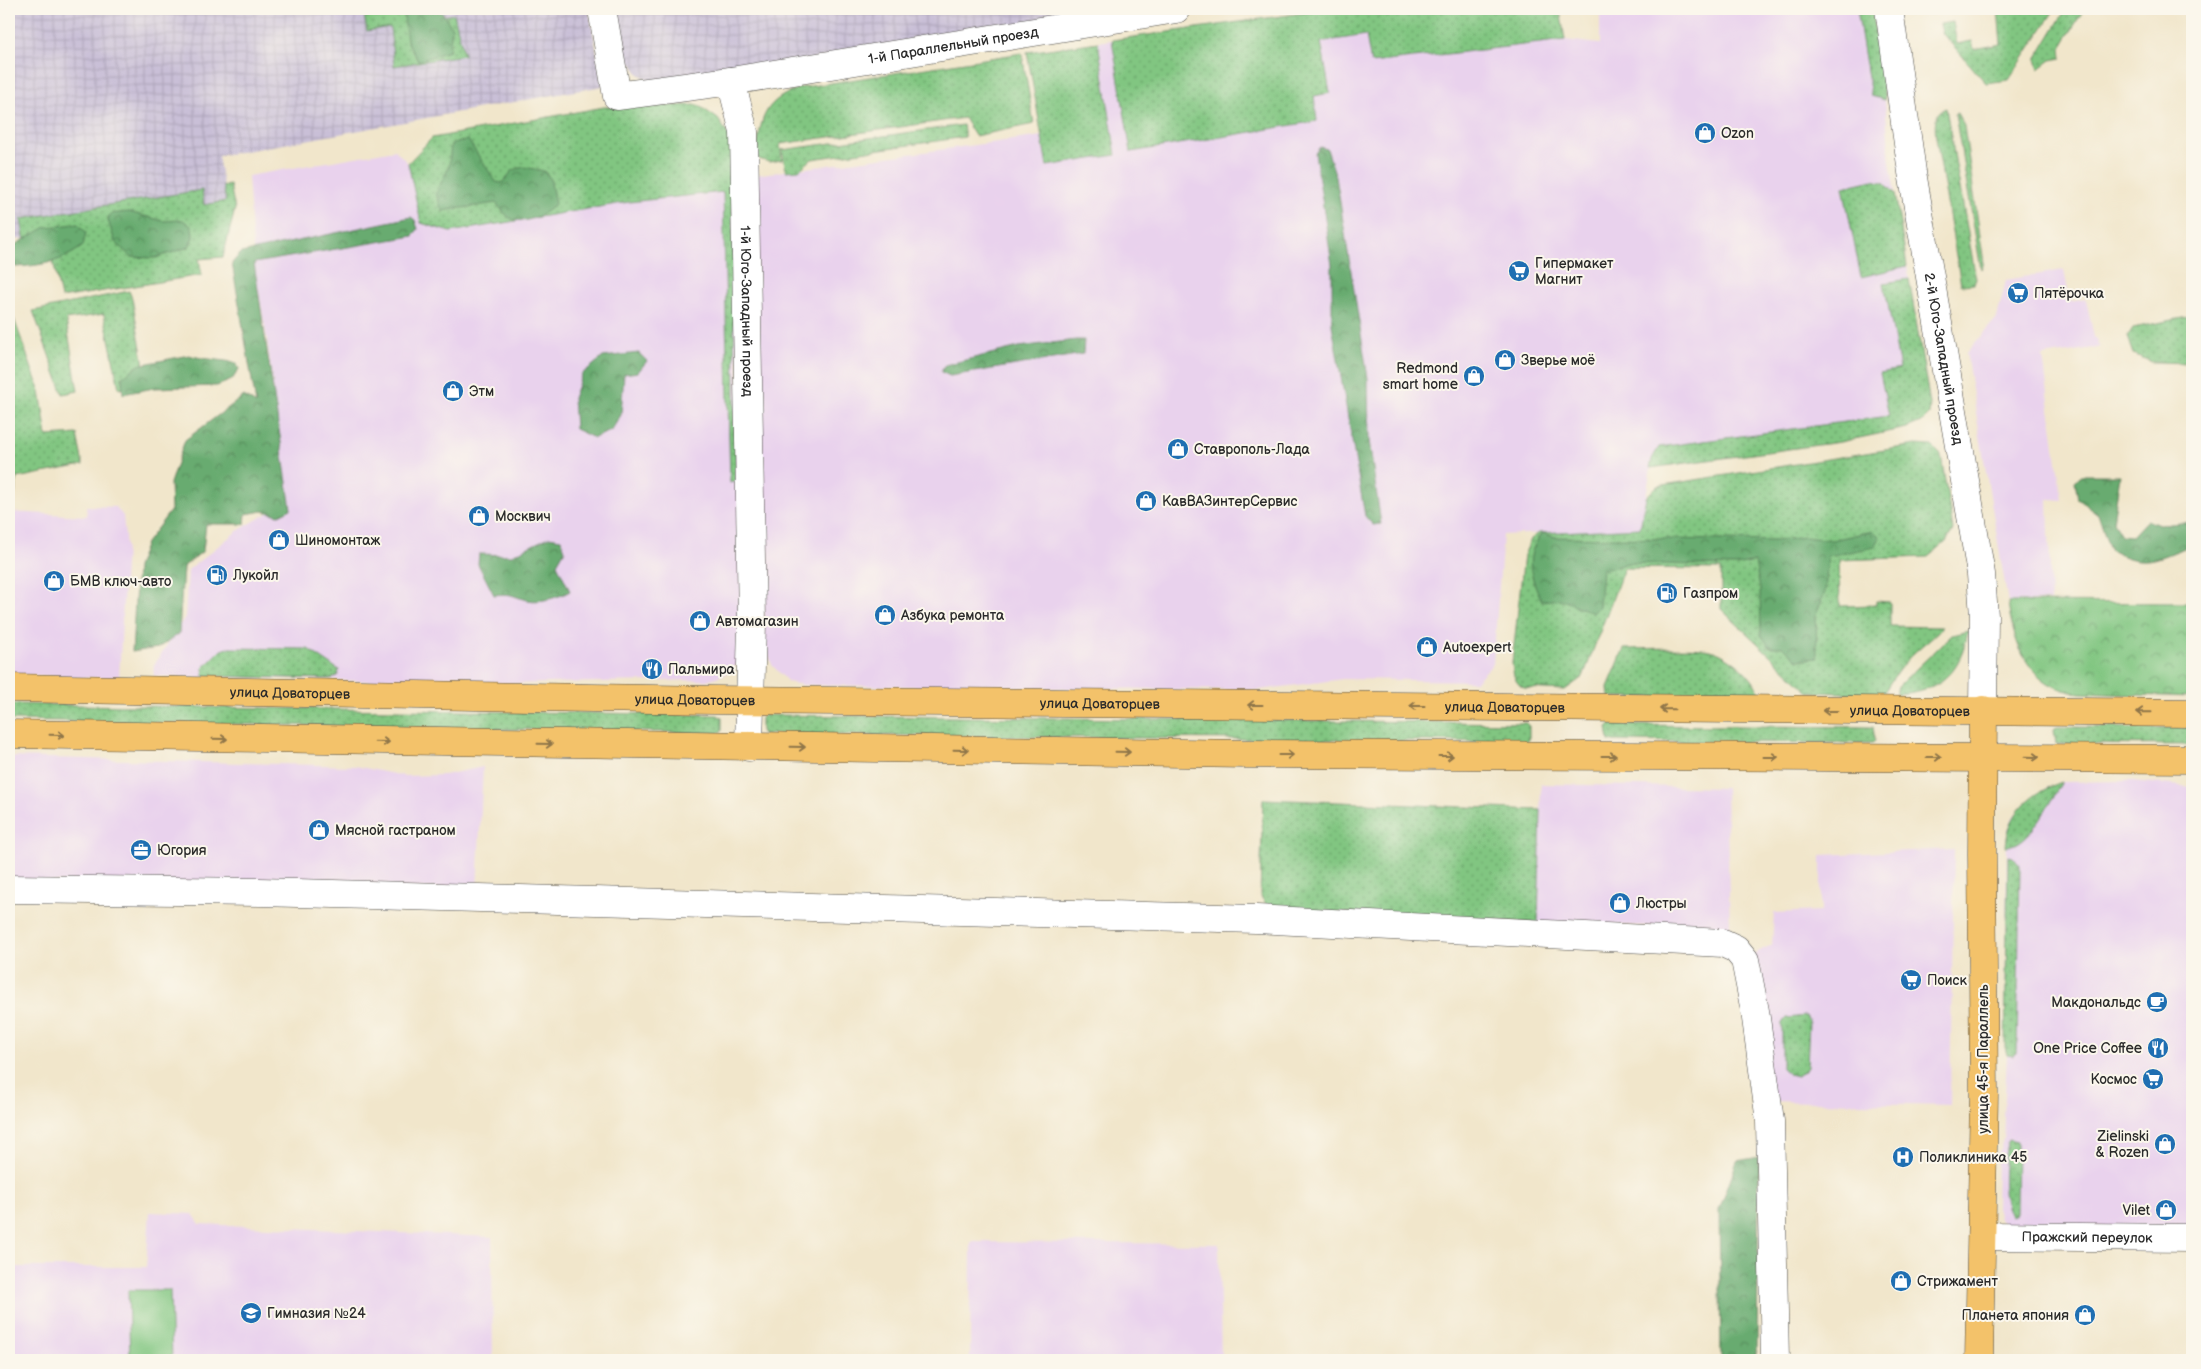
<svg xmlns="http://www.w3.org/2000/svg" width="2201" height="1369" font-family="'Balsamiq Sans',sans-serif">
	<style>
		.built { fill: #e9d2ed }
		.industrial { fill: url(#industrial-grid) }
		.grass { fill: url(#grass-dots); stroke: #567856 }
		.forest { fill: url(#forest-crowns); stroke: #4a6b4d }
		.park { fill: url(#park-crowns); stroke: #567856 }
		.pitch { fill: #81c681; stroke: #567856 }
		.lines { fill: none; stroke-linecap: round; stroke-linejoin: round }
		.minor-casing { stroke: #494743; stroke-width: 29 }
		.major-casing { stroke: #494743; stroke-width: 29 }
		.minor { stroke: #fff; stroke-width: 28 }
		.major { stroke: #f3c26a; stroke-width: 28 }
		.oneway { stroke: #8f764a }
		.labels { text-anchor: middle; dominant-baseline: central; stroke-width: 4; stroke-linejoin: round; paint-order: stroke }
		.street-label { font-size: 14px; fill: #2b2b2b; stroke: #fbf7ec }
		.poi-label { font-size: 14px; fill: #2b2b2b; stroke: #fbf7ec; text-anchor: start }
	</style>
	<defs>
		<pattern id="industrial-grid" width="8" height="8" patternUnits="userSpaceOnUse" patternTransform="scale(1.25)"><rect width="8" height="8" fill="#c9bfd7"/><path d="M0 4h8M4 0v8" fill="none" stroke="#ada4b9"/></pattern>
		<pattern id="grass-dots" width="8" height="8" patternUnits="userSpaceOnUse" patternTransform="scale(1.25)"><rect width="8" height="8" fill="#81c681"/><path d="M2 2h.1M6 6h.1" fill="none" stroke="#6aa16a" stroke-width="1.8" stroke-linecap="round"/></pattern>
		<pattern id="forest-crowns" width="20" height="18" patternUnits="userSpaceOnUse" patternTransform="scale(1.25)"><rect width="20" height="18" fill="#68ab6f"/><path d="M2 6a3 3 0 1 1 6 0M12 15a3 3 0 1 1 6 0" fill="none" stroke="#568b5b"/></pattern>
		<pattern id="park-crowns" width="20" height="18" patternUnits="userSpaceOnUse" patternTransform="scale(1.25)"><rect width="20" height="18" fill="#81c681"/><path d="M2 6a3 3 0 1 1 6 0M12 15a3 3 0 1 1 6 0" fill="none" stroke="#6aa16a"/></pattern>
	</defs>
	<rect width="100%" height="100%" fill="#fbf7ec"/>
	<filter id="ink" filterUnits="userSpaceOnUse"><feTurbulence type="fractalNoise" baseFrequency=".02" numOctaves="2"/><feDisplacementMap in="SourceGraphic" scale="10" xChannelSelector="R" yChannelSelector="G"/><feConvolveMatrix kernelMatrix="1 2 1 2 8 2 1 2 1" color-interpolation-filters="sRGB"/></filter>
	<filter id="wash" filterUnits="userSpaceOnUse"><feTurbulence type="fractalNoise" baseFrequency=".0096" numOctaves="4" result="noise"/><feDisplacementMap in="SourceGraphic" scale="20" xChannelSelector="R" yChannelSelector="G"/><feGaussianBlur stdDeviation="1.12" result="paint"/><feColorMatrix in="noise" values="0 0 0 0 0 0 0 0 0 0 0 0 0 0 0 0 0 1.4 0 .05"/><feComposite in="paint" operator="in"/></filter>
	<g filter="url(#wash)">
		<rect width="100%" height="100%" fill="#f1e6cb"/>
		<path class="built" d="M 1331,9 L 1557,9 L 1561,15 L 1565,40 L 1600,44 L 1600,9 L 1872,9 L 1885,100 L 1890,162 L 1930,403 L 1929,415 L 1923,421 L 1907,428 L 1840,442 L 1651,468 L 1640,528 L 1503,535 L 1493,664 L 1476,681 L 1343,679 L 1259,690 L 802,685 L 788,682 L 772,665 L 765,643 L 755,175 L 1042,136 L 1027,52 Z
			M 395,150 L 408,163 L 421,223 L 734,189 L 743,649 L 737,664 L 725,674 L 707,680 L 496,684 L 154,676 L 154,665 L 185,617 L 188,570 L 236,532 L 288,501 L 267,339 L 254,263 L 248,176 Z
			M 2064,270 L 2070,302 L 2086,299 L 2094,337 L 2100,347 L 2043,356 L 2062,500 L 2048,499 L 2051,601 L 2008,602 L 1966,353 L 1997,318 L 2006,280 Z
			M 86,506 L 116,507 L 123,516 L 126,547 L 119,679 L 9,674 L 9,512 L 87,516 Z
			M 9,757 L 355,766 L 404,776 L 444,775 L 483,767 L 477,889 L 9,881 Z
			M 2132,781 L 2192,787 L 2192,1229 L 2006,1224 L 1999,1218 L 1996,1208 L 1997,1157 L 2003,1140 L 2007,1055 L 2005,1047 L 2007,832 L 2013,817 L 2023,805 L 2046,788 L 2062,782 Z
			M 1541,784 L 1726,788 L 1730,928 L 1538,923 Z
			M 1954,849 L 1950,1105 L 1770,1101 L 1753,954 L 1772,945 L 1774,913 L 1821,911 L 1821,855 Z
			M 150,1212 L 193,1214 L 200,1224 L 492,1237 L 493,1360 L 9,1360 L 9,1267 L 146,1267 Z
			M 971,1242 L 1219,1244 L 1221,1360 L 970,1360 Z"/>
		<path class="industrial" d="M 9,9 L 589,9 L 603,86 L 218,156 L 226,201 L 9,241 Z
			M 617,9 L 1114,9 L 656,85 L 639,74 L 625,55 Z"/>
		<path class="grass" d="M 363,9 L 438,9 L 440,17 L 454,14 L 464,55 L 394,66 L 390,27 L 367,31 Z
			M 1331,9 L 1557,9 L 1561,15 L 1565,40 L 1371,63 L 1366,35 L 1321,42 L 1330,93 L 1314,96 L 1317,121 L 1131,152 L 1112,40 Z
			M 1857,9 L 1872,9 L 1885,100 L 1871,96 Z
			M 1998,9 L 2055,9 L 2009,80 L 1986,83 L 1942,33 L 1940,24 L 1953,22 L 1957,44 L 1972,41 L 1974,49 L 2001,44 Z
			M 2066,9 L 2084,9 L 2061,48 L 2062,58 L 2051,60 L 2039,69 L 2036,59 Z
			M 1098,42 L 1116,155 L 1047,166 L 1027,52 Z
			M 1022,53 L 1034,124 L 975,136 L 964,118 L 780,144 L 782,160 L 769,162 L 756,158 C 761,121 760,103 799,88 Z
			M 698,105 L 718,119 L 732,140 L 736,481 L 730,483 L 723,192 L 629,202 L 450,232 L 421,223 L 408,163 L 432,138 L 604,107 Z
			M 1946,108 L 1976,279 L 1974,284 L 1961,285 L 1936,138 C 1935,127 1933,112 1946,108 Z
			M 1957,113 L 1964,126 L 1984,263 L 1981,269 L 1955,114 Z
			M 963,125 L 965,137 L 812,159 L 799,170 L 786,171 L 782,150 Z
			M 1873,180 L 1885,183 L 1895,193 L 1907,266 L 1861,277 L 1843,187 Z
			M 230,185 L 235,209 L 223,257 L 199,259 L 202,275 L 61,298 L 53,261 L 29,263 L 21,219 L 202,190 L 204,205 L 226,201 L 223,186 Z
			M 1909,279 L 1930,404 L 1929,415 L 1923,421 L 1907,428 L 1840,442 L 1650,468 L 1652,459 L 1659,447 L 1889,416 L 1880,373 L 1900,369 L 1884,283 Z
			M 129,291 L 132,298 L 147,382 L 119,388 L 104,314 L 66,320 L 78,391 L 63,394 L 33,311 Z
			M 9,305 L 40,391 L 47,436 L 77,434 L 83,465 L 17,478 L 12,512 L 9,512 Z
			M 2192,316 L 2192,363 L 2152,362 L 2133,354 L 2127,337 L 2133,328 Z
			M 1916,445 L 1932,446 L 1941,455 L 1953,530 L 1946,542 L 1928,557 L 1839,560 L 1840,606 L 1876,605 L 1876,601 L 1890,602 L 1890,626 L 1942,627 C 1934,637 1924,643 1915,652 C 1902,664 1892,679 1883,694 L 1809,692 L 1721,609 L 1721,569 L 1624,568 L 1583,677 L 1565,690 L 1524,688 C 1514,683 1513,673 1512,663 L 1524,555 L 1531,539 L 1539,533 L 1640,528 L 1646,497 L 1657,486 Z
			M 1968,631 C 1961,673 1939,692 1896,694 L 1898,686 L 1952,635 Z
			M 229,648 L 308,649 L 339,670 L 338,675 L 331,679 L 204,676 L 203,668 L 221,650 Z
			M 1624,649 C 1642,649 1701,646 1714,651 C 1732,658 1752,674 1759,692 L 1755,697 L 1609,697 L 1608,687 Z
			M 9,704 L 718,715 L 722,718 L 722,731 L 718,733 L 9,720 Z
			M 764,715 L 1526,723 L 1529,726 L 1529,739 L 1526,742 L 763,734 L 761,731 L 761,718 Z
			M 1610,725 L 1873,727 L 1875,741 L 1872,743 L 1609,741 L 1607,727 Z
			M 2057,727 L 2192,728 L 2192,745 L 2056,744 L 2054,730 Z
			M 2062,782 C 2050,801 2030,847 2006,846 C 2008,812 2031,793 2062,782 Z
			M 1263,799 L 1541,810 L 1538,923 L 1273,909 L 1265,903 L 1260,895 Z
			M 2008,856 L 2013,857 L 2020,866 L 2017,1053 L 2013,1056 L 2007,1055 L 2005,1047 Z
			M 1806,1016 L 1809,1022 L 1807,1067 L 1804,1072 L 1797,1076 L 1789,1074 L 1782,1068 L 1782,1023 L 1787,1018 Z
			M 2008,1140 L 2017,1142 L 2016,1213 L 2012,1215 C 2000,1205 2003,1155 2008,1140 Z"/>
		<path class="forest" d="M 403,9 L 440,9 L 452,28 L 449,51 L 418,61 L 407,41 Z
			M 468,140 L 496,182 L 502,183 L 513,170 L 524,167 L 544,171 L 550,178 L 555,204 C 545,214 526,226 510,218 C 505,215 500,207 496,203 L 442,211 L 436,193 L 449,167 L 451,144 Z
			M 1320,147 L 1327,149 L 1336,177 L 1368,378 L 1369,440 L 1381,524 L 1373,525 L 1365,516 L 1332,325 L 1332,265 L 1315,153 Z
			M 129,212 L 163,221 L 183,220 L 192,227 L 193,237 L 189,247 L 155,258 L 131,257 L 115,242 L 108,220 L 110,214 Z
			M 411,217 L 415,220 L 418,229 L 413,236 L 254,263 L 291,509 L 279,515 L 263,511 L 246,514 L 245,524 L 206,524 L 203,551 L 183,567 L 179,634 L 158,648 L 132,652 L 137,567 L 146,543 L 171,510 L 170,483 L 185,440 L 244,396 L 256,404 L 232,263 L 241,253 Z
			M 78,224 L 86,232 L 83,246 C 62,262 41,266 14,267 L 10,260 L 11,247 L 46,227 Z
			M 1076,340 L 1084,340 L 1083,354 L 950,376 L 941,372 L 945,365 L 1019,347 Z
			M 639,353 L 647,361 L 638,372 L 624,374 L 621,415 L 611,431 L 594,438 L 575,429 L 573,398 L 582,374 L 603,357 Z
			M 189,355 C 205,360 220,359 236,363 L 239,369 L 232,380 L 217,386 L 154,388 L 123,394 L 122,377 L 139,365 Z
			M 2083,475 L 2120,475 L 2113,522 L 2121,535 L 2132,536 L 2147,520 L 2159,525 L 2192,522 L 2192,545 C 2158,558 2145,569 2110,550 L 2098,514 L 2078,499 L 2075,481 Z
			M 1873,531 L 1880,537 L 1875,547 L 1828,556 L 1825,592 L 1816,614 L 1817,658 L 1798,660 L 1784,647 L 1770,647 L 1761,635 L 1760,589 L 1755,562 L 1736,566 L 1628,563 L 1605,570 L 1602,568 L 1599,607 L 1593,613 L 1560,599 L 1542,601 C 1530,576 1523,556 1543,533 L 1555,537 L 1776,541 L 1804,537 L 1832,540 Z
			M 549,537 L 561,539 L 565,550 L 557,564 L 570,591 C 560,597 540,603 528,600 C 510,596 514,593 494,595 L 478,564 L 479,554 L 512,555 Z
			M 1759,1157 L 1757,1360 L 1721,1360 L 1719,1210 L 1737,1161 Z"/>
		<path class="park" d="M 2008,602 L 2192,603 L 2192,697 L 2080,693 C 2030,689 2013,645 2008,602 Z"/>
		<path class="pitch" d="M 128,1290 L 170,1290 L 172,1360 L 130,1360 Z"/>
	</g>
	<g filter="url(#ink)">
		<g class="lines">
			<g class="minor-casing">
				<g id="minor">
					<path id="s1" d="M 602,9 L 617,96 L 731,81 L 744,132 L 752,622 L 749,747"/>
					<path id="s2" d="M 1889,9 L 1912,172 L 1981,574 L 1984,616 L 1983,710"/>
					<path id="s3" d="M 731,81 L 1176,9"/>
					<path d="M 9,889 L 260,892 L 1256,919 L 1723,943 L 1736,949 L 1745,960 L 1755,1011 L 1770,1121 L 1775,1360"/>
					<path id="s4" d="M 1982,1236 L 2192,1238"/>
				</g>
			</g>
			<g class="major-casing">
				<g id="major">
					<path id="s5" d="M 9,688 L 714,700 L 2192,713"/>
					<path d="M 9,734 L 1245,754 L 2192,759"/>
					<path d="M 1979,1360 L 1984,1093 L 1982,854 L 1983,710"/>
				</g>
			</g>
			<use href="#minor" class="minor"/>
			<use href="#major" class="major"/>
		</g>
		<defs><path id="oneway-shaft" d="M-6 0H5M1.5-3L5.5 0L1.5 3" fill="none" stroke-width="1.6" stroke-linecap="round" stroke-linejoin="round" transform="scale(1.25)"/></defs>
		<g class="oneway">
			<use href="#oneway-shaft" transform="translate(1255 705) rotate(-180)"/>
			<use href="#oneway-shaft" transform="translate(1417 706) rotate(-180)"/>
			<use href="#oneway-shaft" transform="translate(1667 709) rotate(-179)"/>
			<use href="#oneway-shaft" transform="translate(1830 711) rotate(-180)"/>
			<use href="#oneway-shaft" transform="translate(2144 712) rotate(-179)"/>
			<use href="#oneway-shaft" transform="translate(57 735) rotate(1)"/>
			<use href="#oneway-shaft" transform="translate(220 739) rotate(1)"/>
			<use href="#oneway-shaft" transform="translate(382 742) rotate(1)"/>
			<use href="#oneway-shaft" transform="translate(545 744) rotate(1)"/>
			<use href="#oneway-shaft" transform="translate(798 747) rotate(1)"/>
			<use href="#oneway-shaft" transform="translate(961 750) rotate(1)"/>
			<use href="#oneway-shaft" transform="translate(1123 752) rotate(1)"/>
			<use href="#oneway-shaft" transform="translate(1286 755)"/>
			<use href="#oneway-shaft" transform="translate(1446 756)"/>
			<use href="#oneway-shaft" transform="translate(1609 756)"/>
			<use href="#oneway-shaft" transform="translate(1771 757)"/>
			<use href="#oneway-shaft" transform="translate(1934 757)"/>
			<use href="#oneway-shaft" transform="translate(2032 757) rotate(1)"/>
		</g>
	</g>
	<defs>
		<g id="shop-disc" transform="scale(1.125)"><circle r="9.5" fill="#1f6fb2" stroke="#fbf7ec"/><path d="M-5-2.5h2.3a2.7 3.5 0 0 1 5.4 0H5L5.5 6h-11ZM-1.5-2.5h3a1.5 2.3 0 0 0-3 0Z" fill="#fff"/></g>
		<g id="supermarket-disc" transform="scale(1.125)"><circle r="9.5" fill="#1f6fb2" stroke="#fbf7ec"/><path d="M-6-5.5h2.5l.6 2H6L4.5 2H-2.5L-4.4-4H-6ZM-1.5 3.2a1.3 1.3 0 1 0 .1 0ZM3 3.2a1.3 1.3 0 1 0 .1 0Z" fill="#fff"/></g>
		<g id="fuel-disc" transform="scale(1.125)"><circle r="9.5" fill="#1f6fb2" stroke="#fbf7ec"/><path d="M-5.5-6h7V0h2V4h1.3V-2.5L3-4.5l.8-.8L6-3V5H2.5V1h-1V6h-7ZM-4.2-4.7v3.2H.2V-4.7Z" fill="#fff"/></g>
		<g id="restaurant-disc" transform="scale(1.125)"><circle r="9.5" fill="#1f6fb2" stroke="#fbf7ec"/><path d="M-5-6h1v4h1v-4h1v4h1v-4h1v5L-1.5 .5V6h-2V.5L-5-1ZM5-6V6H3V1.5H1.5Q1.5-4 5-6Z" fill="#fff"/></g>
		<g id="office-disc" transform="scale(1.125)"><circle r="9.5" fill="#1f6fb2" stroke="#fbf7ec"/><path d="M-6-3h4V-5.5h4V-3h4V5H-6ZM-1-4.5V-3h2v-1.5ZM-6 0V1H6V0Z" fill="#fff"/></g>
		<g id="cafe-disc" transform="scale(1.125)"><circle r="9.5" fill="#1f6fb2" stroke="#fbf7ec"/><path d="M-5.5-4.5H6V0H3Q3 3.5 0 3.5H-2.5Q-5.5 3.5-5.5 0ZM3-3.2v2h1.7v-2ZM-6 4.5H4V6H-6Z" fill="#fff"/></g>
		<g id="hospital-disc" transform="scale(1.125)"><circle r="9.5" fill="#1f6fb2" stroke="#fbf7ec"/><path d="M-5-5h3v3.5h4V-5h3V5h-3V1.5h-4V5h-3Z" fill="#fff"/></g>
		<g id="school-disc" transform="scale(1.125)"><circle r="9.5" fill="#1f6fb2" stroke="#fbf7ec"/><path d="M0-5L7-2L0 1L-7-2ZM-4 1L0 2.5L4 1V4Q0 6-4 4Z" fill="#fff"/></g>
	</defs>
	<g fill-rule="evenodd">
		<use href="#shop-disc" x="1705" y="133"/>
		<use href="#supermarket-disc" x="1519" y="271"/>
		<use href="#supermarket-disc" x="2018" y="293"/>
		<use href="#shop-disc" x="1505" y="360"/>
		<use href="#shop-disc" x="1474" y="376"/>
		<use href="#shop-disc" x="453" y="391"/>
		<use href="#shop-disc" x="1178" y="449"/>
		<use href="#shop-disc" x="1146" y="501"/>
		<use href="#shop-disc" x="479" y="516"/>
		<use href="#shop-disc" x="279" y="540"/>
		<use href="#fuel-disc" x="217" y="575"/>
		<use href="#shop-disc" x="54" y="581"/>
		<use href="#fuel-disc" x="1667" y="593"/>
		<use href="#shop-disc" x="885" y="615"/>
		<use href="#shop-disc" x="700" y="621"/>
		<use href="#shop-disc" x="1427" y="647"/>
		<use href="#restaurant-disc" x="652" y="669"/>
		<use href="#shop-disc" x="319" y="830"/>
		<use href="#office-disc" x="141" y="850"/>
		<use href="#shop-disc" x="1620" y="903"/>
		<use href="#supermarket-disc" x="1911" y="980"/>
		<use href="#cafe-disc" x="2157" y="1002"/>
		<use href="#restaurant-disc" x="2158" y="1048"/>
		<use href="#supermarket-disc" x="2153" y="1079"/>
		<use href="#shop-disc" x="2165" y="1144"/>
		<use href="#hospital-disc" x="1903" y="1157"/>
		<use href="#shop-disc" x="2166" y="1210"/>
		<use href="#shop-disc" x="1901" y="1281"/>
		<use href="#school-disc" x="251" y="1313"/>
		<use href="#shop-disc" x="2085" y="1315"/>
	</g>
	<g class="labels">
		<g class="street-label">
			<text stroke="none"><textPath href="#s3" startOffset="225">1-й Параллельный проезд</textPath></text>
			<text stroke="none"><textPath href="#s1" startOffset="435">1-й Юго-Западный проезд</textPath></text>
			<text stroke="none"><textPath href="#s2" startOffset="354">2-й Юго-Западный проезд</textPath></text>
			<text stroke="none"><textPath href="#s5" startOffset="281">улица Доваторцев</textPath></text>
			<text stroke="none"><textPath href="#s5" startOffset="686">улица Доваторцев</textPath></text>
			<text stroke="none"><textPath href="#s5" startOffset="1091">улица Доваторцев</textPath></text>
			<text stroke="none"><textPath href="#s5" startOffset="1496">улица Доваторцев</textPath></text>
			<text stroke="none"><textPath href="#s5" startOffset="1901">улица Доваторцев</textPath></text>
			<text transform="translate(1983 1059) rotate(-90)">улица 45-я Параллель</text>
			<text stroke="none"><textPath href="#s4" startOffset="105">Пражский переулок</textPath></text>
		</g>
		<g class="poi-label">
			<text x="1721" y="133">Ozon</text>
			<text x="1535" y="263">Гипермакет<tspan x="1535" dy="16">Магнит</tspan></text>
			<text x="2034" y="293">Пятёрочка</text>
			<text x="1521" y="360">Зверье моё</text>
			<text x="1458" y="368" text-anchor="end">Redmond<tspan x="1458" dy="16">smart home</tspan></text>
			<text x="469" y="391">Этм</text>
			<text x="1194" y="449">Ставрополь-Лада</text>
			<text x="1162" y="501">КавВАЗинтерСервис</text>
			<text x="495" y="516">Москвич</text>
			<text x="295" y="540">Шиномонтаж</text>
			<text x="233" y="575">Лукойл</text>
			<text x="70" y="581">БМВ ключ-авто</text>
			<text x="1683" y="593">Газпром</text>
			<text x="901" y="615">Азбука ремонта</text>
			<text x="716" y="621">Автомагазин</text>
			<text x="1443" y="647">Autoexpert</text>
			<text x="668" y="669">Пальмира</text>
			<text x="335" y="830">Мясной гастраном</text>
			<text x="157" y="850">Югория</text>
			<text x="1636" y="903">Люстры</text>
			<text x="1927" y="980">Поиск</text>
			<text x="2141" y="1002" text-anchor="end">Макдональдс</text>
			<text x="2142" y="1048" text-anchor="end">One Price Coffee</text>
			<text x="2137" y="1079" text-anchor="end">Космос</text>
			<text x="2149" y="1136" text-anchor="end">Zielinski<tspan x="2149" dy="16">&amp; Rozen</tspan></text>
			<text x="1919" y="1157">Поликлиника 45</text>
			<text x="2150" y="1210" text-anchor="end">Vilet</text>
			<text x="1917" y="1281">Стрижамент</text>
			<text x="267" y="1313">Гимназия №24</text>
			<text x="2069" y="1315" text-anchor="end">Планета япония</text>
		</g>
	</g>
	<rect width="2201" height="1369" fill="none" stroke="#fbf7ec" stroke-width="30"/>
</svg>
